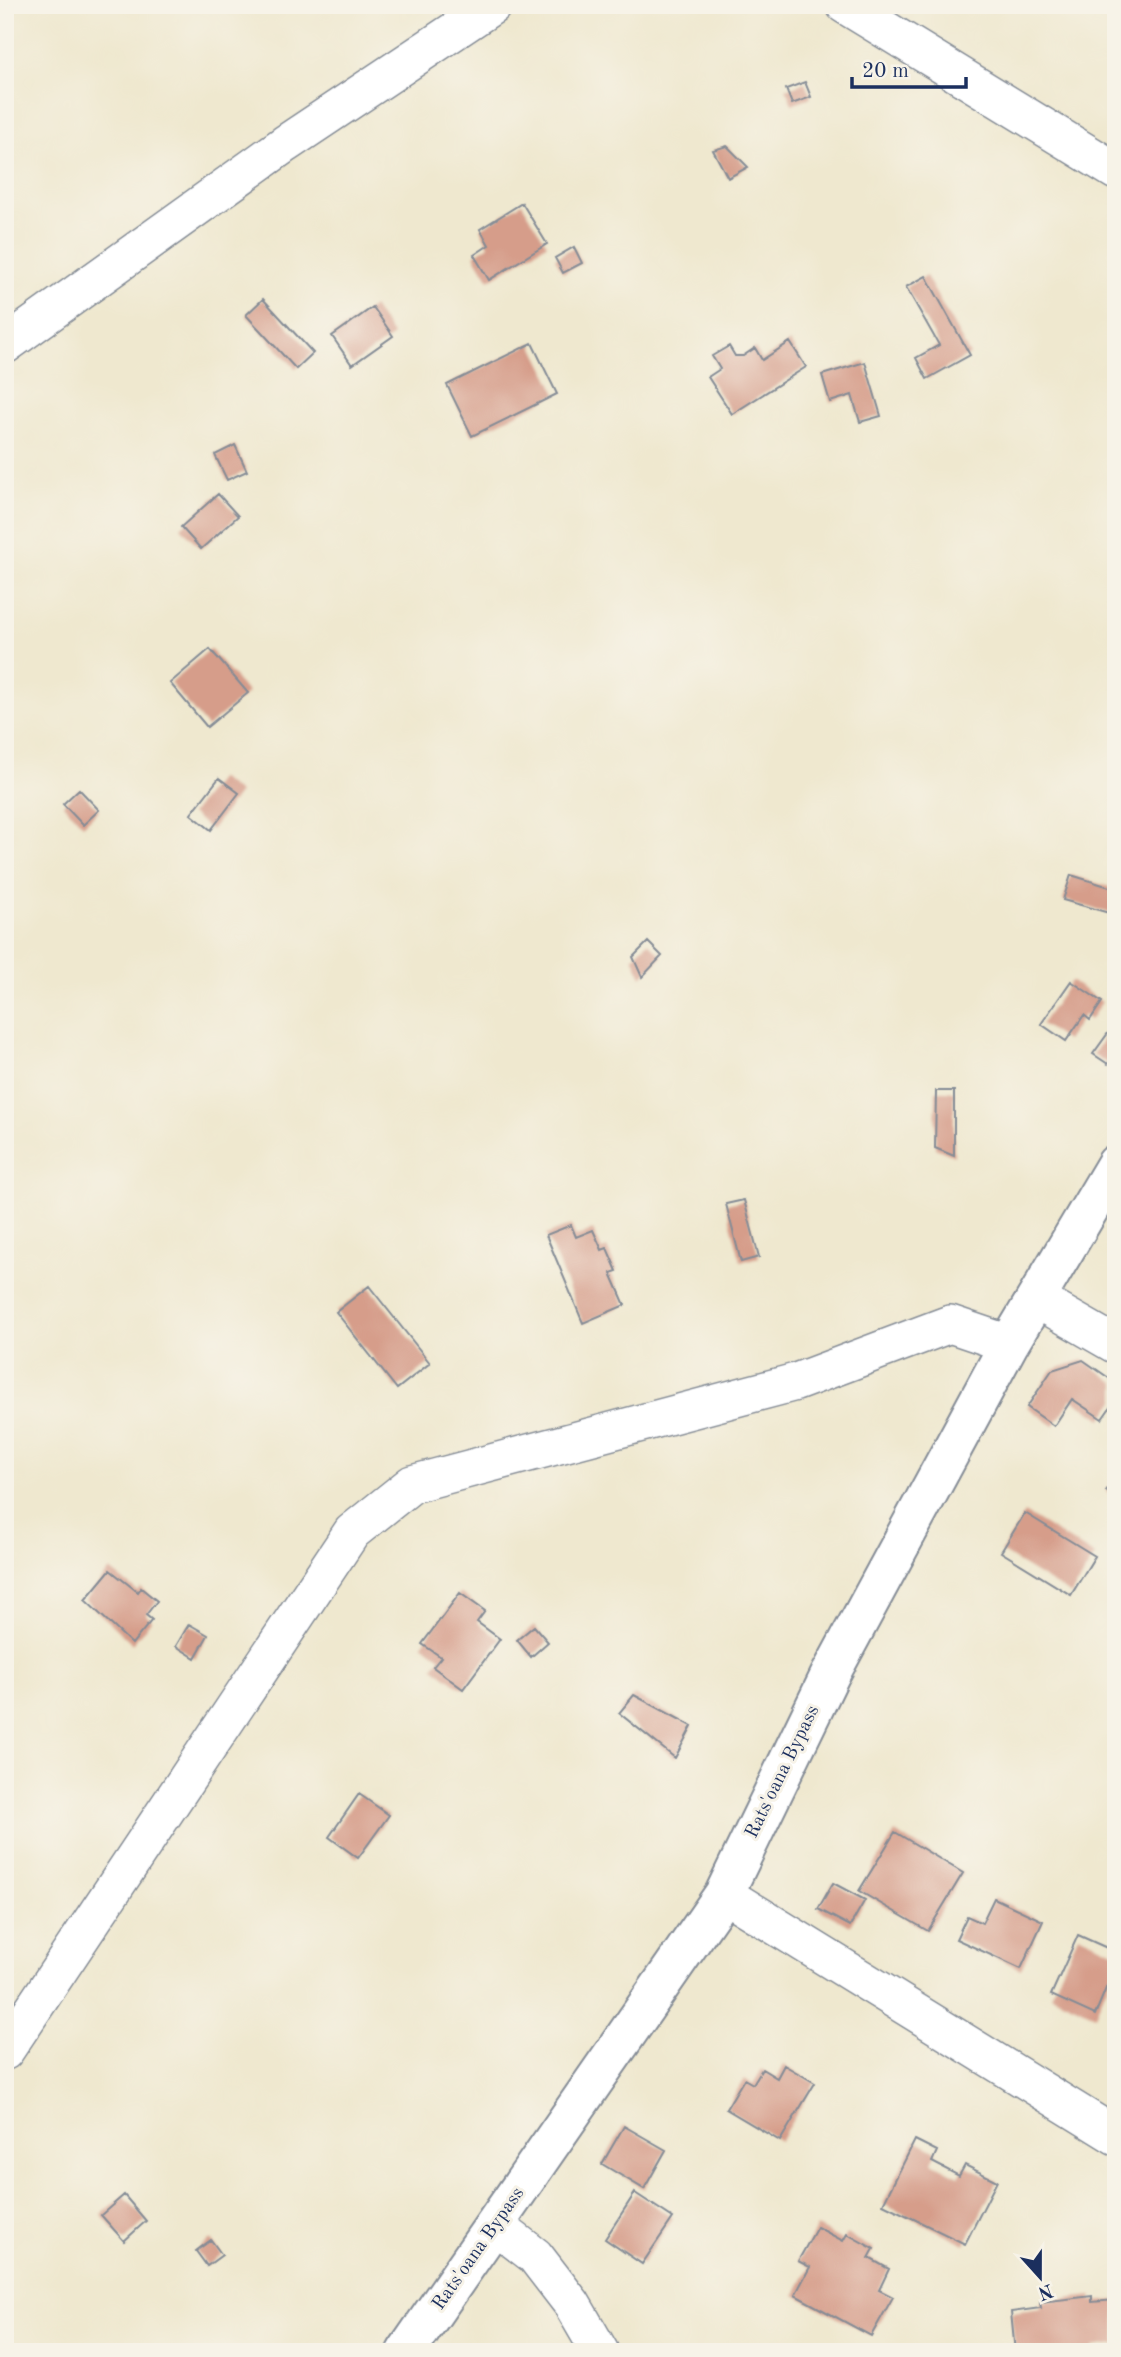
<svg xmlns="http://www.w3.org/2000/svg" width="1121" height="2357" font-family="'Old Standard TT',serif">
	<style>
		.building { fill: #d69d8a }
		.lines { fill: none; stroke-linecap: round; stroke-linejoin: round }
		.minor-casing { stroke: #858c96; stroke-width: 40 }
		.tertiary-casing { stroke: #858c96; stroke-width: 42 }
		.minor { stroke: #fff; stroke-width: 37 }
		.tertiary { stroke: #fff; stroke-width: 38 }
		.labels { text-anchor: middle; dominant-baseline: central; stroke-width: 6; stroke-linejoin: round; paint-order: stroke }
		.street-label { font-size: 19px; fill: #1b2f5e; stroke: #f7f3e8 }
	</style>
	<rect width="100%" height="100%" fill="#f7f3e8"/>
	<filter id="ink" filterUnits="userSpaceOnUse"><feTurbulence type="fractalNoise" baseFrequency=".0143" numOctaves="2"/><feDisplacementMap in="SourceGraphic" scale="14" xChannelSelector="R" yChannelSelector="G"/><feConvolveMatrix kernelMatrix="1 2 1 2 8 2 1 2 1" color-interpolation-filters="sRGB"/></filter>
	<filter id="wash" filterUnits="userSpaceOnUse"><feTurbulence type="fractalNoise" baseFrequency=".00686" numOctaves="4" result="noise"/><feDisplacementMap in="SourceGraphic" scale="28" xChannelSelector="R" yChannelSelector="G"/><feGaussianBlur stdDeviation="1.57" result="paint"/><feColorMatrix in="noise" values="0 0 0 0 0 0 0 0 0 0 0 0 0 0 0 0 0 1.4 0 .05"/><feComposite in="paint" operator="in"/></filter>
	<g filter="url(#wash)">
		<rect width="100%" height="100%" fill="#efe8cf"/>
		<g id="blocks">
			<path class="building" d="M 805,82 L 811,97 L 792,104 L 786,89 Z
				M 727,146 L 748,167 L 728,178 L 713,150 Z
				M 522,203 L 547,244 L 489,280 L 474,255 L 489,245 L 480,229 Z
				M 574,247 L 582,263 L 563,273 L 555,258 Z
				M 926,276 L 970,355 L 927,379 L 916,358 L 939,345 L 906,287 Z
				M 263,299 L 313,353 L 296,369 L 246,315 Z
				M 373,307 L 393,336 L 352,365 L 332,336 Z
				M 790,342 L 806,367 L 732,414 L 708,377 L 720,369 L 712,356 L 729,346 L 735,356 L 743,356 L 755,348 L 762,360 Z
				M 532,343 L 557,394 L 472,436 L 447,385 Z
				M 865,362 L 881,416 L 860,422 L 852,395 L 830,402 L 822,375 Z
				M 235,445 L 247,471 L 227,480 L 215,455 Z
				M 218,494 L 238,516 L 201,549 L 181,527 Z
				M 210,649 L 248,693 L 207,727 L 170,683 Z
				M 219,778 L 239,793 L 211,830 L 191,814 Z
				M 79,789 L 99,810 L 83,825 L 63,804 Z
				M 1071,875 L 1116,889 L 1116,915 L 1063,900 Z
				M 648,942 L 662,956 L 642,977 L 633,957 Z
				M 1071,981 L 1102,1002 L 1090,1020 L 1084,1015 L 1066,1041 L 1041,1024 Z
				M 1111,1029 L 1116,1033 L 1116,1053 L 1108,1064 L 1093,1054 Z
				M 936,1091 L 954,1091 L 954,1156 L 935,1148 Z
				M 744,1200 L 759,1257 L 741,1262 L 726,1204 Z
				M 571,1225 L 576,1237 L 593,1230 L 602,1250 L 607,1248 L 617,1271 L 611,1273 L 625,1305 L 583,1323 L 546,1235 Z
				M 369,1286 L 430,1363 L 397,1389 L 336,1312 Z
				M 1083,1360 L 1116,1383 L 1116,1399 L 1102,1419 L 1072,1399 L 1054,1426 L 1027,1407 L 1052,1370 Z
				M 1116,1477 L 1116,1498 L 1106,1491 Z
				M 1025,1513 L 1095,1556 L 1071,1595 L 1001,1552 Z
				M 110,1570 L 138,1592 L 141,1588 L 157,1601 L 146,1615 L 152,1620 L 132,1644 L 85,1600 Z
				M 460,1593 L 485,1611 L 477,1622 L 500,1639 L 463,1689 L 433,1667 L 441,1657 L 422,1644 Z
				M 189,1624 L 208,1635 L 195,1658 L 176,1646 Z
				M 534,1626 L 548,1642 L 531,1657 L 517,1640 Z
				M 634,1695 L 692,1726 L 675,1758 L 619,1713 Z
				M 359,1794 L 389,1815 L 358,1858 L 329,1837 Z
				M 895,1832 L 963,1873 L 928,1931 L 859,1891 Z
				M 833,1883 L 865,1900 L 850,1926 L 818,1909 Z
				M 994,1898 L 1043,1921 L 1021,1969 L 956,1939 L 967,1916 L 982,1923 Z
				M 1078,1935 L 1116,1952 L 1116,1964 L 1095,2015 L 1051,1995 Z
				M 784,2065 L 815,2083 L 780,2141 L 726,2109 L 744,2079 L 753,2084 L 762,2069 L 777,2078 Z
				M 624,2126 L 666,2150 L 644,2189 L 602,2164 Z
				M 915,2140 L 937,2151 L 932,2162 L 959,2176 L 965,2165 L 997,2181 L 965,2244 L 883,2204 Z
				M 635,2193 L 673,2218 L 642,2264 L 605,2239 Z
				M 124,2195 L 146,2221 L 124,2241 L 101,2215 Z
				M 817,2227 L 843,2241 L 847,2234 L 874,2249 L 869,2258 L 889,2269 L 879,2290 L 893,2297 L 871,2336 L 795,2295 L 810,2267 L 798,2261 Z
				M 211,2240 L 222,2255 L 207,2266 L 196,2251 Z
				M 1092,2296 L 1092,2302 L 1116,2300 L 1116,2344 L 1093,2347 L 1093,2352 L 1015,2352 L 1011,2312 L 1041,2308 L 1040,2302 Z"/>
		</g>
	</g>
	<g filter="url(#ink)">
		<use href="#blocks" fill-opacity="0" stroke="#858c96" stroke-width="2"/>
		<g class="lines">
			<g class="minor-casing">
				<path id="minor" d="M 845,5 L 1116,171
					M 5,345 L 285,144 L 493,5
					M 1036,1299 L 1116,1345
					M 724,1894 L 1116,2136
					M 5,2051 L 352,1532 L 412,1484 L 796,1382 L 950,1324 L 1009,1344
					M 496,2226 L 535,2256 L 572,2304 L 600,2352"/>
			</g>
			<g class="tertiary-casing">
				<path id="tertiary" d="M 406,2352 L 724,1894 L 830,1675 L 1009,1344 L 1116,1164"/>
			</g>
			<use href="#minor" class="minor"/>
			<use href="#tertiary" class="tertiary"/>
		</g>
	</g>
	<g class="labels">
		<g class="street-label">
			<text transform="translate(783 1772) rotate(-64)">Rats'oana Bypass</text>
			<text transform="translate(479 2249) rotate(-55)">Rats'oana Bypass</text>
		</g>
	</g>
	<rect width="1121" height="2357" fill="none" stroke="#f7f3e8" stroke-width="28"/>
	<g transform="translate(1040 2277) rotate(159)" stroke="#f7f3e8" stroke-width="5" paint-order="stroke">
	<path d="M0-5L12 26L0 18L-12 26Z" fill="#1b2f5e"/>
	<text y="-10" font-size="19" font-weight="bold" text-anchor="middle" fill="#1b2f5e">N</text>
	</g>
	<path d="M852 77v10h114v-10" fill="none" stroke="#1b2f5e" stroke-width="3.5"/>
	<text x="862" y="77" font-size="21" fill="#1b2f5e" stroke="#f7f3e8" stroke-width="5" paint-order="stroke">20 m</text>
</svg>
